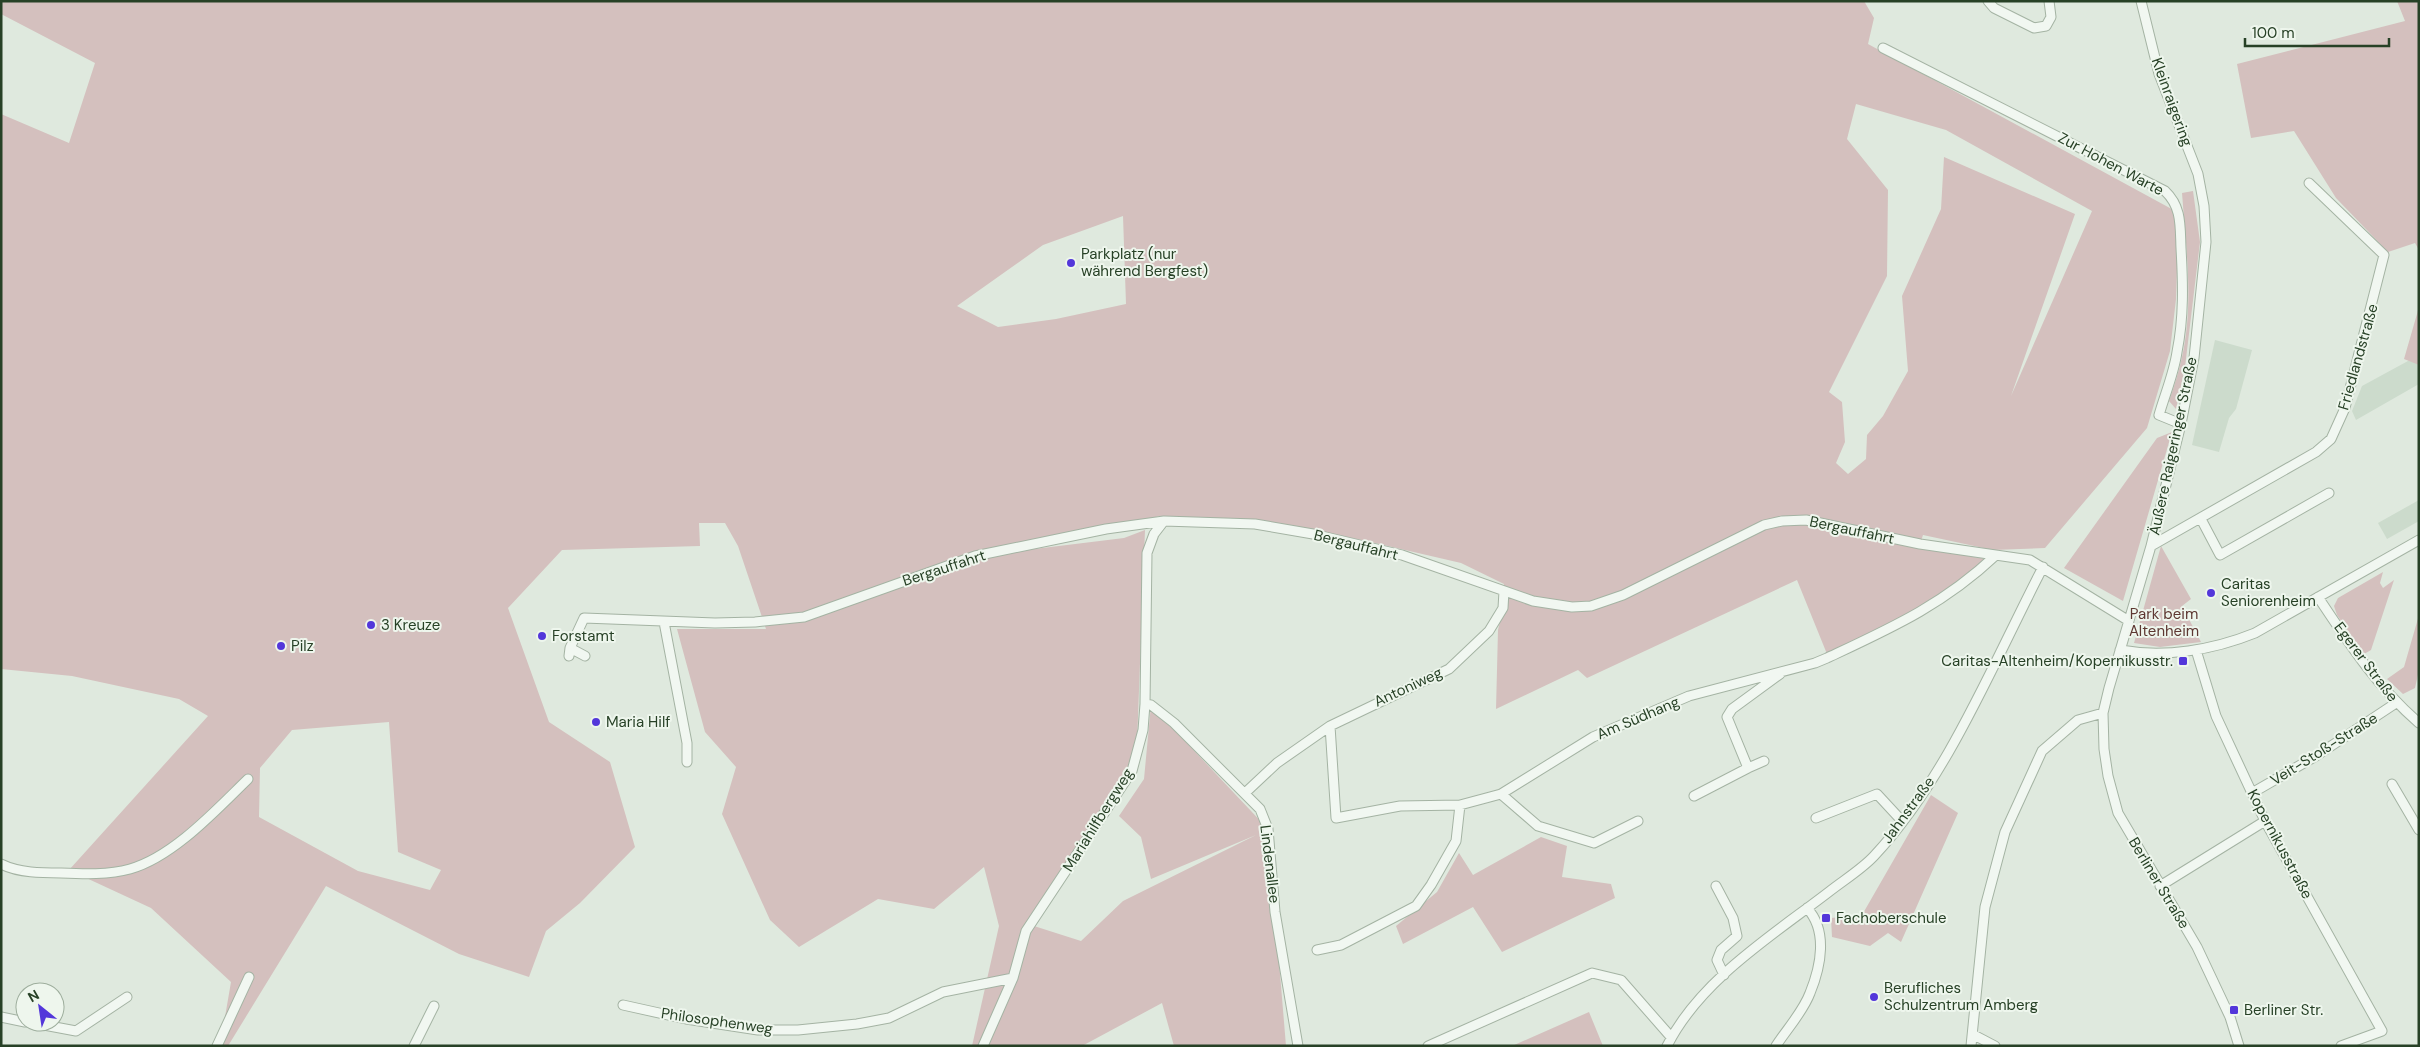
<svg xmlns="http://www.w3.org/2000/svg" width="2420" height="1047" font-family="'DM Sans',sans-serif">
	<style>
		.built { fill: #ccdbcc }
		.green { fill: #d4c0be; fill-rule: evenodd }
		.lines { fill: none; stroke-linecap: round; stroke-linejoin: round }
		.minor-casing { stroke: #a4b3a3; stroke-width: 11 }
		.minor { stroke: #f1f7f1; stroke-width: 9 }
		.poi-dot { fill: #5337da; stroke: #eef6ed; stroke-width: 2 }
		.labels { text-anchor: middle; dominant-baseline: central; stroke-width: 4; stroke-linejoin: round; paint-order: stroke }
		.street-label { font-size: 15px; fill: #274126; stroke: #eef6ed }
		.poi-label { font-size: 15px; fill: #274126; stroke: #eef6ed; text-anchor: start }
		.park-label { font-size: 15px; fill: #5e3832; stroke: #eef6ed }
	</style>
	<rect width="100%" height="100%" fill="#dfe9de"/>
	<path class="built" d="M 2215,340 L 2252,350 L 2236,409 L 2229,418 L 2219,452 L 2192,445 Z
		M 2419,355 L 2419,384 L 2356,420 L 2352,411 L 2362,386 Z
		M 2419,500 L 2419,521 L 2387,539 L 2378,523 Z"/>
	<path class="green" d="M 1,1 L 1864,1 L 1874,18 L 1868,44 L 2179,213 L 2176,299 L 2170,351 L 2147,428 L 2045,548 L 1993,550 L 1923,535 L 1920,544 L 1791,515 L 1867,539 L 1986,559 C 1943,603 1882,627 1827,654 L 1797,580 L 1587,678 L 1578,670 L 1496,709 L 1498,630 L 1503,608 L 1504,584 L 1461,563 L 1362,540 L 1261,522 L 1160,516 L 986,555 L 1124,538 L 1145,530 L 1136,770 L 1034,926 L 1081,941 L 1123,901 L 1256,835 L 1151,879 L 1141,837 L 1119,816 L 1144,779 L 1151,705 L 1268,829 L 1286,1046 L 1174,1046 L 1162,1003 L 1082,1046 L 972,1046 L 999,926 L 984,867 L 934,909 L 878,899 L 799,947 L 770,920 L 722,814 L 736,767 L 705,732 L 677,629 L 766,629 L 738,546 L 725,523 L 699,523 L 700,546 L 562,550 L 508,608 L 549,722 L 610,762 L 635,847 L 580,903 L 546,931 L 529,977 L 459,954 L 326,886 L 228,1046 L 220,1046 L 231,982 L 151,908 L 69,870 L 208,716 L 179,699 L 72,676 L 1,669 L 1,114 L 69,143 L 95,63 L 1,14 ZM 1856,104 L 1946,130 L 2092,211 L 2011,396 L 2075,214 L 1944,157 L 1941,209 L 1902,296 L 1908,371 L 1883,416 L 1867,435 L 1866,459 L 1848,474 L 1836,463 L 1845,442 L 1842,402 L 1829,392 L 1887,276 L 1888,190 L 1847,139 ZM 1123,216 L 1126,304 L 1056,319 L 998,327 L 957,306 L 1043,245 ZM 389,722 L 398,852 L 441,870 L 430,890 L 358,871 L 259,817 L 260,768 L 292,730 Z
		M 2397,1 L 2419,1 L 2419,250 L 2415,243 L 2388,252 L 2336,198 L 2294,131 L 2251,138 L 2237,64 L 2405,21 Z
		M 2193,191 L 2200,242 L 2185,367 L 2176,409 L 2169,401 C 2174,386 2179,372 2182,357 C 2194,304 2186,247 2182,193 Z
		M 2419,307 L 2419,365 L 2404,359 Z
		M 2172,432 L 2123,601 L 2064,568 L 2157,438 Z
		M 2161,546 L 2191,599 L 2182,606 L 2201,642 L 2160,647 L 2134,643 Z
		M 2383,572 L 2380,583 L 2383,588 L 2394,580 L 2371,650 L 2364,654 L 2337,615 L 2334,606 L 2338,598 Z
		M 2419,615 L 2419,670 L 2415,688 L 2403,694 L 2387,679 L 2404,667 Z
		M 1931,795 L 1958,813 L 1901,942 L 1888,933 L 1870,946 L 1832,937 L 1831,918 L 1862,915 Z
		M 1541,837 L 1567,846 L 1562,877 L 1611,884 L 1615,898 L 1502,952 L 1473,907 L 1403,944 L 1396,926 L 1437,892 L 1459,853 L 1473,875 Z
		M 1589,1012 L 1603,1046 L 1512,1046 Z"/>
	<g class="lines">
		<g class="minor-casing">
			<path id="minor" d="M 1988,1 L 1994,8 L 2034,28 L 2046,26 L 2051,17 L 2049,1
				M 2141,1 L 2159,74 L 2198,174 L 2204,206 L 2206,242 L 2194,358 L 2181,424 L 2151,546 L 2109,688 L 2103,713 L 2104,749 L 2108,776 L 2118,813 L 2197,947 L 2230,1017 L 2239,1046
				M 1883,48 L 2165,191 C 2182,207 2180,226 2181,248 C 2183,283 2184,317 2177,352 C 2174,373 2165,394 2159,415 L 2181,424
				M 2201,519 L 2220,555 L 2329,493
				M 2151,546 L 2316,452 L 2331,439 L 2345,408 L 2384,255 L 2309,183
				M 2318,597 C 2348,642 2377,687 2419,723
				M 664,622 L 687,743 L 687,762
				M 570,648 L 585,656
				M 2120,650 C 2165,658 2213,650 2255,633 L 2419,540
				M 2196,650 L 2216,716 L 2265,821 L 2382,1031 L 2341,1046
				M 569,656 L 570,648 L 584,618 L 715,623 L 755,622 L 804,617 L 975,556 L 1106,529 L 1164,521 L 1255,524 L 1313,534 L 1402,555 L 1533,601 L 1572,607 L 1591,606 L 1623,595 L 1764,525 L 1782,521 L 1806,520 L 1920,544 L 2030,560 L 2129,621
				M 1145,704 L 1151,705 L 1174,723 L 1260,809 L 1268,829 L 1275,912 L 1298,1046
				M 1330,726 L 1336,818 L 1400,806 L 1460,805 L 1501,794 L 1593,737 L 1689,696 L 1815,663 L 1827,658 C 1891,628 1943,605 1996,555
				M 1748,768 L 1764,761
				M 2392,784 L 2419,830
				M 1245,793 L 1277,763 L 1330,726 L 1449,669 L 1489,631 L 1503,608 L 1504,591
				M 2252,793 L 2316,756 L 2396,703
				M 1501,794 L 1538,826 L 1594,843 L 1638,821
				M 1694,796 L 1748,768 L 1727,717 L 1732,709 L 1780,674
				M 1816,818 L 1877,794 L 1902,821
				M 1,864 C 19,873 42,873 61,873 C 83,874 109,875 130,869 C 173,857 216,810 248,779
				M 1716,886 L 1733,918 L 1737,936 L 1721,950 L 1717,960 L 1724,975
				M 2160,886 L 2265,821
				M 1317,950 L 1341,945 L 1416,906 L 1431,885 L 1456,841 L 1460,805
				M 623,1005 L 686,1019 L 758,1030 L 798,1030 L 857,1024 L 889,1018 L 943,992 L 1013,978
				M 1,1017 L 25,1022
				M 28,1022 L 76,1031 L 127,997
				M 1974,1035 L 1995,1046
				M 217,1046 L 249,977
				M 414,1046 L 434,1006
				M 983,1046 L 1013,978 L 1026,931 L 1132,771 L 1143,730 L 1145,704 L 1147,553 L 1154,534 L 1164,521
				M 1428,1046 L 1592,973 L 1621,980 L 1671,1037
				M 1667,1046 C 1700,980 1773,935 1830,891 C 1844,880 1862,869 1874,856 C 1948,777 1993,663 2043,567
				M 1776,1046 C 1786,1030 1803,1012 1810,993 C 1821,966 1828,931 1807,908
				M 1971,1046 L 1985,907 L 2005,832 L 2042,751 L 2078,720 L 2103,713"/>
		</g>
		<use href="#minor" class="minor"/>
	</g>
	<g class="poi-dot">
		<circle cx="1071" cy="263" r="5"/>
		<circle cx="2211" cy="593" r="5"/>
		<circle cx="371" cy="625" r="5"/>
		<circle cx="542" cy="636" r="5"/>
		<circle cx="281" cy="646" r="5"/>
		<rect x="2178" y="656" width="10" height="10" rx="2.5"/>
		<circle cx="596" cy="722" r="5"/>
		<rect x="1821" y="913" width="10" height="10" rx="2.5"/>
		<circle cx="1874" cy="997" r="5"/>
		<rect x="2229" y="1005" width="10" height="10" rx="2.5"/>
	</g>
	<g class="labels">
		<g class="street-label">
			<text transform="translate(2172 102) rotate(70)">Kleinraigering</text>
			<text transform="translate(2111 164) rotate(28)">Zur Hohen Warte</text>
			<text transform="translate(2358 357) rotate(-74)">Friedlandstraße</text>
			<text transform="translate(2173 446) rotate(-78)">Äußere Raigeringer Straße</text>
			<text transform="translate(1852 530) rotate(12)">Bergauffahrt</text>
			<text transform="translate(1356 545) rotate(14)">Bergauffahrt</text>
			<text transform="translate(944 568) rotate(-18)">Bergauffahrt</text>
			<text transform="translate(2366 662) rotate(53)">Egerer Straße</text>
			<text transform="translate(1408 687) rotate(-25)">Antoniweg</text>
			<text transform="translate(1638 718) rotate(-23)">Am Südhang</text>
			<text transform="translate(2324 749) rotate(-32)">Veit-Stoß-Straße</text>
			<text transform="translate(1908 810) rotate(-54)">Jahnstraße</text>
			<text transform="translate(1098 820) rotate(-58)">Mariahilfbergweg</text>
			<text transform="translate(2280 844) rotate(62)">Kopernikusstraße</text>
			<text transform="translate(1270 864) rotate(83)">Lindenallee</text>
			<text transform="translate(2159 883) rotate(59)">Berliner Straße</text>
			<text transform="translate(717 1021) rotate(8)">Philosophenweg</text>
		</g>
		<g class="poi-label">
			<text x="1081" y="254">Parkplatz (nur<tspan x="1081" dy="17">während Bergfest)</tspan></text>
			<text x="2221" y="584">Caritas<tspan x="2221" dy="17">Seniorenheim</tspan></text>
			<text x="381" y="625">3 Kreuze</text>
			<text x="552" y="636">Forstamt</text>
			<text x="291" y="646">Pilz</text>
			<text x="2173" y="661" text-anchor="end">Caritas-Altenheim/Kopernikusstr.</text>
			<text x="606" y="722">Maria Hilf</text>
			<text x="1836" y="918">Fachoberschule</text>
			<text x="1884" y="988">Berufliches<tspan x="1884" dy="17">Schulzentrum Amberg</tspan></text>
			<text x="2244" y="1010">Berliner Str.</text>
		</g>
		<g class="park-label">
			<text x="2164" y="614">Park beim<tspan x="2164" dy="17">Altenheim</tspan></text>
		</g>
	</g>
	<rect width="2420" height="1047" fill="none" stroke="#274126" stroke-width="5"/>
	<g transform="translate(40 1007) rotate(330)"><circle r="24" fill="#eef6ed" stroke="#9eae9d"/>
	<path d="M0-4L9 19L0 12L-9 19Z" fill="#5337da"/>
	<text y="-8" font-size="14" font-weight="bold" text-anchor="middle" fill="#274126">N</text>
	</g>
	<path d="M2245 38v8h144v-8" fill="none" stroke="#274126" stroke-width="2.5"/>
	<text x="2252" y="38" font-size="15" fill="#274126" stroke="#eef6ed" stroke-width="4" paint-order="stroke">100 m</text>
</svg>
